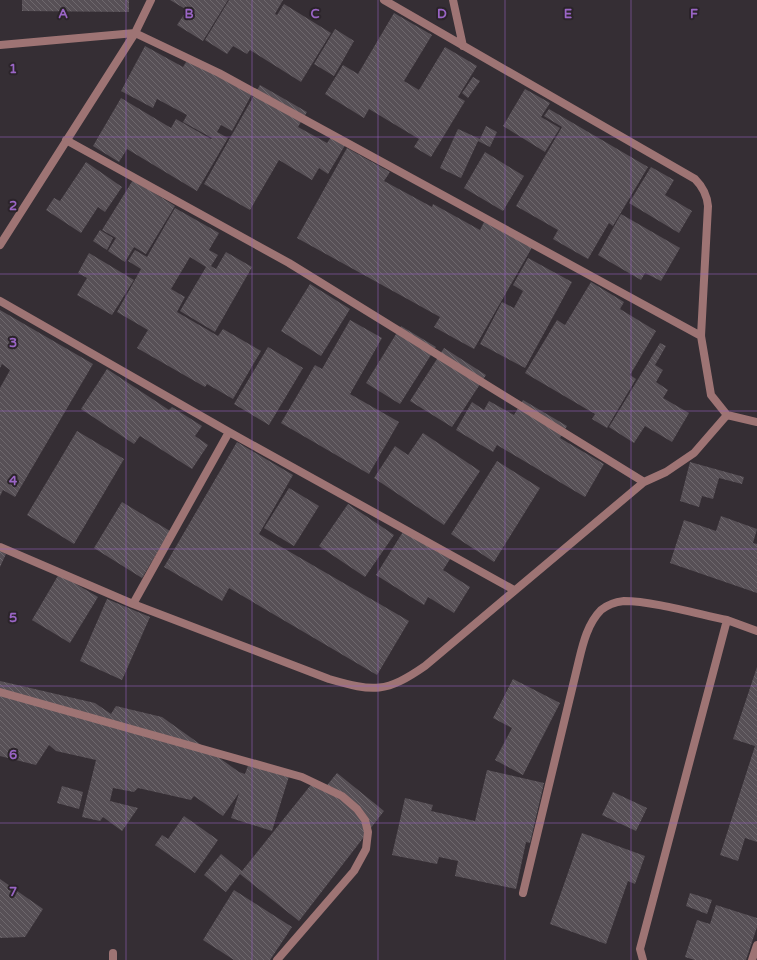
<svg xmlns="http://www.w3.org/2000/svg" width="757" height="960" font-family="'Varela Round',sans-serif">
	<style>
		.building { fill: url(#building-back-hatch) }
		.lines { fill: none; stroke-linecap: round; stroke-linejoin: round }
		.lane { stroke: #9e7474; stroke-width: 8 }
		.street { stroke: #9e7474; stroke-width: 8 }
		.grid { fill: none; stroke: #9a65c6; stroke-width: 1; stroke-opacity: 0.55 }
		.grid-label { font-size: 13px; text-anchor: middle; font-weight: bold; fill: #9a65c6; stroke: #2b242a; stroke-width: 4; stroke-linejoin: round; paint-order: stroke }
	</style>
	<defs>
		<pattern id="building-back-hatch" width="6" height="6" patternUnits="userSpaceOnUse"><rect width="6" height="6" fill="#575056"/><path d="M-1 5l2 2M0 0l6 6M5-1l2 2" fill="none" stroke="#6e686d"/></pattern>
	</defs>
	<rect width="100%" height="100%" fill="#352e34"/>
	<path class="building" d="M 22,0 L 129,0 L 129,12 L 22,11 Z
		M 170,0 L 228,0 L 203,41 L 177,25 L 187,10 Z
		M 229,0 L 283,0 L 275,14 L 277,15 L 284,4 L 331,33 L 301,82 L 250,50 L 247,54 L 233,46 L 227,54 L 205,40 Z
		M 394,13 L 432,35 L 404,81 L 419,90 L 445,47 L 477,66 L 458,97 L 465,101 L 431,157 L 414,147 L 419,139 L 369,109 L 364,118 L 325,94 L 343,65 L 358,74 Z
		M 335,29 L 354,41 L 334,76 L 314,64 Z
		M 145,46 L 183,67 L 188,59 L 252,94 L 232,131 L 221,125 L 217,132 L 228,138 L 197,191 L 127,149 L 119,162 L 93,146 L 121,98 L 171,128 L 176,119 L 211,139 L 212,138 L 183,122 L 187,115 L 157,99 L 153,108 L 121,91 Z
		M 473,77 L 480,81 L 468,98 L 462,93 Z
		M 260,85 L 307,112 L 298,127 L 327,143 L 333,134 L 347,142 L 328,174 L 319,168 L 312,180 L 279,160 L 250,210 L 204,184 Z
		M 525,89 L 550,103 L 541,117 L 560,128 L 545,152 L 503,126 Z
		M 549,109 L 648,167 L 613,226 L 609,223 L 588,259 L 553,239 L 558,230 L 516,206 L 562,127 L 544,116 Z
		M 486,126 L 497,132 L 490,147 L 478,141 L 461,178 L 440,168 L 458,129 L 480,139 Z
		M 347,148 L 390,172 L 384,181 L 432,207 L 433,204 L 480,230 L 486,218 L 534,244 L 474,349 L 434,327 L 440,317 L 297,238 Z
		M 485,152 L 524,176 L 503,211 L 464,188 Z
		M 86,162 L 122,187 L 105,212 L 98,207 L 81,233 L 46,210 L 54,198 L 60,201 Z
		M 651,167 L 674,180 L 665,195 L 692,211 L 679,233 L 629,203 Z
		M 133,180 L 175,206 L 146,254 L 134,247 L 125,262 L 108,251 L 116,238 L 102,230 Z
		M 175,208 L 219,233 L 209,250 L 218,255 L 211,266 L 216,269 L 226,252 L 252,267 L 215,332 L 180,311 L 206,267 L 190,257 L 171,289 L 185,297 L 177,312 L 218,336 L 223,329 L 261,351 L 233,399 L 207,384 L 205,387 L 137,348 L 148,330 L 117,312 L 141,269 L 128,261 L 135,250 L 147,257 Z
		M 621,214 L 680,248 L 661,281 L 645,273 L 641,280 L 598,255 Z
		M 100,230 L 113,238 L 107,250 L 93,241 Z
		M 89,253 L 134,280 L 112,315 L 77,295 L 87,278 L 78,273 Z
		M 528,258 L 572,282 L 525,368 L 480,344 L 502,302 L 514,308 L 523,291 L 513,285 Z
		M 591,282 L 624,302 L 620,309 L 656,331 L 630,375 L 636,379 L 607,428 L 592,419 L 595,414 L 525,373 L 557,320 L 565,325 Z
		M 310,284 L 350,309 L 321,356 L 281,331 Z
		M 0,310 L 93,364 L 15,497 L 3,490 L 0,496 L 0,388 L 10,370 L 2,364 L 0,368 Z
		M 350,320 L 382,338 L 350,394 L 399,422 L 369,474 L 281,423 L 315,365 L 322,369 Z
		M 401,326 L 436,347 L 400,404 L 366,383 Z
		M 660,343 L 666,346 L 655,365 L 663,370 L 656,382 L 668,390 L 663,398 L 689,413 L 672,442 L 645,426 L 634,443 L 609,427 Z
		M 268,347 L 303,368 L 269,425 L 234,404 Z
		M 444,348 L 486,375 L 452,427 L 410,401 Z
		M 107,369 L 169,410 L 172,407 L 202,426 L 195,436 L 208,445 L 192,469 L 140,436 L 134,444 L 81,409 Z
		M 523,400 L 567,426 L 560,438 L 604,464 L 585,497 L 497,445 L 493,452 L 456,430 L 472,402 L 484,410 L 489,401 L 514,415 Z
		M 77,431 L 124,459 L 74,544 L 27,515 Z
		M 423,433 L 480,471 L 444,525 L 374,478 L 395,446 L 408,455 Z
		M 237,442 L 293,475 L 259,534 L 409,621 L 377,675 L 229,588 L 222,601 L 164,567 Z
		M 497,461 L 540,488 L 494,562 L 451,534 Z
		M 690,462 L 744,477 L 742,484 L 719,478 L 713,499 L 702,496 L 699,507 L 680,501 Z
		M 289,488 L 319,506 L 294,546 L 264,528 Z
		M 122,502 L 170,531 L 142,578 L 94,548 Z
		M 348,504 L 394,535 L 365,577 L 319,546 Z
		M 721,516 L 757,529 L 753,543 L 757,544 L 757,593 L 670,563 L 684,520 L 716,531 Z
		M 406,527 L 452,556 L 443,570 L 470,587 L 454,613 L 428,597 L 424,605 L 376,575 Z
		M 0,551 L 6,554 L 0,567 Z
		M 59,574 L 98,597 L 70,643 L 32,620 Z
		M 107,599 L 150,617 L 122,680 L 80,661 Z
		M 757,667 L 757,842 L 745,838 L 738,861 L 720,855 L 755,746 L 733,739 Z
		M 513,679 L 560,703 L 523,775 L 495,760 L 512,728 L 493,718 Z
		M 0,681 L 95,703 L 111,714 L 116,706 L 162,717 L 239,772 L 245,774 L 250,760 L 290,773 L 272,831 L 231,818 L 239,793 L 223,816 L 194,796 L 191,800 L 138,788 L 134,792 L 113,788 L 110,801 L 138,808 L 122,831 L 103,817 L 100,821 L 82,817 L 96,760 L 56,751 L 49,745 L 36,765 L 0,756 Z
		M 487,770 L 544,783 L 530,843 L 526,842 L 516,889 L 455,876 L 458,861 L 439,857 L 437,864 L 392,855 L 405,798 L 433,805 L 431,811 L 475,821 Z
		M 337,773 L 384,811 L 299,921 L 240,874 L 226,892 L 204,875 L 221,854 L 242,871 L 314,781 L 324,789 Z
		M 62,786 L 83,792 L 79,809 L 57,803 Z
		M 613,792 L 647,808 L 636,831 L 602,815 Z
		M 184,816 L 218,840 L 195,873 L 155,845 L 162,835 L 168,839 Z
		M 582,833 L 645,856 L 635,884 L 628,881 L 606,944 L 550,924 Z
		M 0,879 L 43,909 L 25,937 L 0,938 Z
		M 234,890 L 292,927 L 270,960 L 234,960 L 203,940 Z
		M 690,893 L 712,900 L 707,914 L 686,906 Z
		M 716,905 L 757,918 L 757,927 L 746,960 L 695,960 L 685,957 L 697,920 L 710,924 Z"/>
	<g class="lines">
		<path class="lane" d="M 113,953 L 113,960"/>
		<path class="street" d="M 384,0 L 695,179 C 703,187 707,195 708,206 L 701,336 L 711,395 L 727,415
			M 453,0 L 463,46
			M 0,45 L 135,33 L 219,73 L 701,336
			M 66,140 L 289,263 L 644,482
			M 0,245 L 135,33 L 151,0
			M 0,301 L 229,432 L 514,590
			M 0,547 L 133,604 L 329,679 C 374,692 386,693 425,666 L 644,482 L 666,472 L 694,453 L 727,415 L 757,422
			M 133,604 L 229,432
			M 0,692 L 302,777 L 342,796 L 357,809 L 365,820 L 368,832 L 366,849 L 354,871 L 277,960
			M 523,893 L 579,660 C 583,643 588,623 601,610 C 607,605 616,602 624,601 C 652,601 698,614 727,620
			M 643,960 L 640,949 L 727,620 L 757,631
			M 752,960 L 757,945"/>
	</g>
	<path class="grid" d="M 126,0 L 126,960M 252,0 L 252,960M 378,0 L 378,960M 505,0 L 505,960M 631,0 L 631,960M 0,137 L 757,137M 0,274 L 757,274M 0,411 L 757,411M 0,549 L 757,549M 0,686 L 757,686M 0,823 L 757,823"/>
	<g class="grid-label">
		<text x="63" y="18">A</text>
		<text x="189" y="18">B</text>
		<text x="315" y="18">C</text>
		<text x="442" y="18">D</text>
		<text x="568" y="18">E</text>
		<text x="694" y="18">F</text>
		<text x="13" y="73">1</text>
		<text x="13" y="210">2</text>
		<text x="13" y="347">3</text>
		<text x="13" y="485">4</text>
		<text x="13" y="622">5</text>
		<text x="13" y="759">6</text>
		<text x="13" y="896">7</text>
	</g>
</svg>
